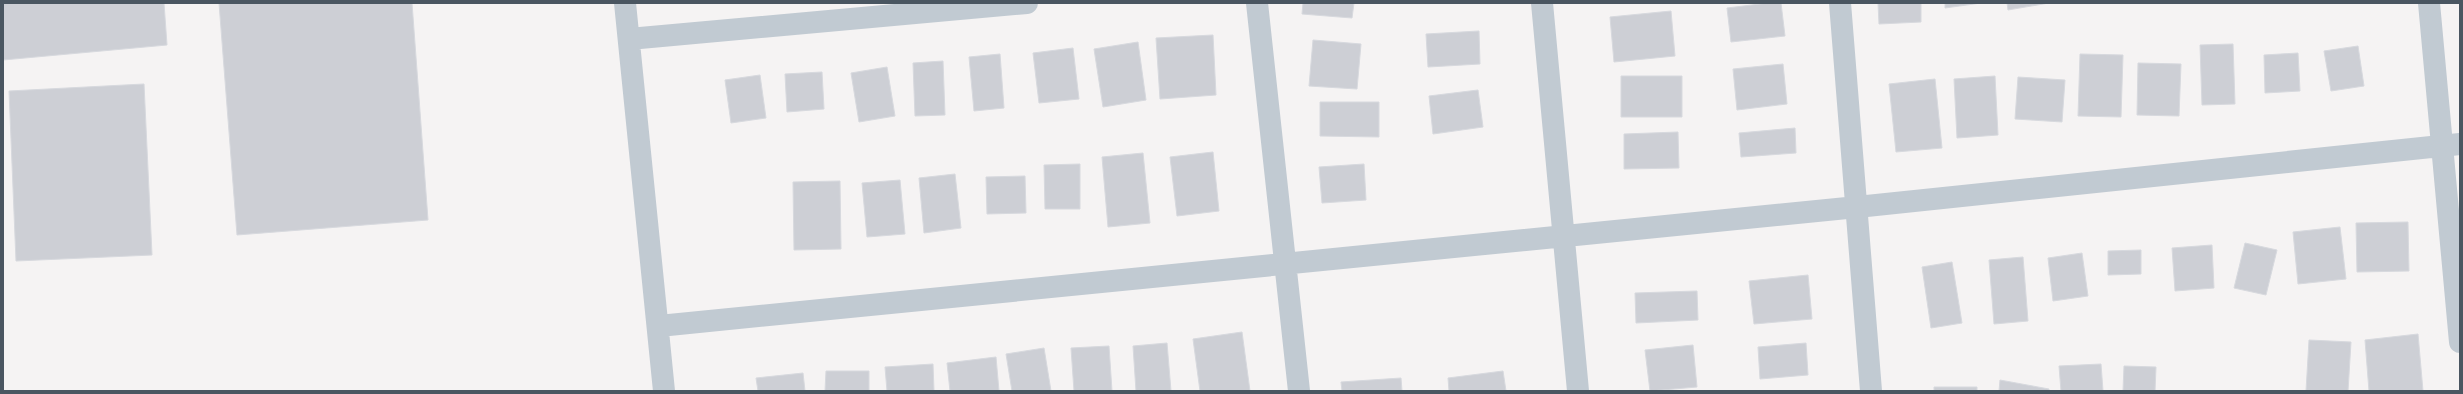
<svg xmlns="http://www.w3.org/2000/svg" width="2463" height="394" font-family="Karla,sans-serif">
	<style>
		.building { fill: #cdcfd5; stroke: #d7d9de }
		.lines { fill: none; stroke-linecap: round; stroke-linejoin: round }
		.minor { stroke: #c1cad2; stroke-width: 22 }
	</style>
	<rect width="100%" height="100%" fill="#f5f3f3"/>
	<path class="building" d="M 3,3 L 164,3 L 167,45 L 3,60 Z
		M 219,3 L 412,3 L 428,220 L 237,235 Z
		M 1303,3 L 1354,3 L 1352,18 L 1302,14 Z
		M 1768,3 L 1781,3 L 1785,36 L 1731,42 L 1727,8 Z
		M 1878,3 L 1921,3 L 1921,22 L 1879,24 Z
		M 1945,3 L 1981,3 L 1945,8 Z
		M 2007,3 L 2049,3 L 2008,10 Z
		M 1671,11 L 1675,56 L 1614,62 L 1610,17 Z
		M 1479,31 L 1480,64 L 1428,67 L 1426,34 Z
		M 1213,35 L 1216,95 L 1160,99 L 1156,38 Z
		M 1313,40 L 1361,44 L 1357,89 L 1309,86 Z
		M 1138,42 L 1146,100 L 1103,107 L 1094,49 Z
		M 2233,44 L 2235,104 L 2202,105 L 2200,45 Z
		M 2358,46 L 2364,86 L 2331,91 L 2324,51 Z
		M 1073,48 L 1079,99 L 1039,103 L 1033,53 Z
		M 2298,53 L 2300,91 L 2265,93 L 2264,55 Z
		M 1000,54 L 1004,108 L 974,111 L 969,57 Z
		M 2080,54 L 2123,55 L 2121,117 L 2078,116 Z
		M 943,61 L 945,115 L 915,116 L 913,63 Z
		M 2138,63 L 2181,64 L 2179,116 L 2137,115 Z
		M 1783,64 L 1787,104 L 1737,110 L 1733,69 Z
		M 887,67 L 895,116 L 859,122 L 851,73 Z
		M 822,72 L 824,109 L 787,112 L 785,74 Z
		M 760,75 L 766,118 L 731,123 L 725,80 Z
		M 1621,76 L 1682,76 L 1682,117 L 1621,117 Z
		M 1995,76 L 1998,135 L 1957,138 L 1954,79 Z
		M 2018,77 L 2065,80 L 2062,122 L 2015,119 Z
		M 1935,79 L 1942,148 L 1896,152 L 1889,84 Z
		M 144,84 L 152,255 L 16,261 L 9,91 Z
		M 1478,90 L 1483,127 L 1433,134 L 1429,96 Z
		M 1320,102 L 1379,102 L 1379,137 L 1320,136 Z
		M 1795,128 L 1796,153 L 1741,157 L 1739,133 Z
		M 1678,132 L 1679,168 L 1624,169 L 1624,134 Z
		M 1213,152 L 1219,211 L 1177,216 L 1170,157 Z
		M 1143,153 L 1150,223 L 1108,227 L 1102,157 Z
		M 1080,164 L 1080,209 L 1045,209 L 1044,165 Z
		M 1364,164 L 1366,200 L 1322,203 L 1319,167 Z
		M 955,174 L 961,228 L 924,233 L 919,178 Z
		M 1025,176 L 1026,213 L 987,214 L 986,177 Z
		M 900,180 L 905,234 L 867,237 L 862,183 Z
		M 840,181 L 841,249 L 794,250 L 793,182 Z
		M 2408,222 L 2409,271 L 2357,272 L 2356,223 Z
		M 2340,227 L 2346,279 L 2298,284 L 2293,232 Z
		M 2245,243 L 2277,250 L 2266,295 L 2234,288 Z
		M 2212,245 L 2214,288 L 2175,291 L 2172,248 Z
		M 2141,250 L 2141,274 L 2108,275 L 2108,251 Z
		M 2082,253 L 2088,296 L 2053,301 L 2048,258 Z
		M 2023,257 L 2028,321 L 1994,324 L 1989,260 Z
		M 1952,262 L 1962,323 L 1931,328 L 1922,267 Z
		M 1808,275 L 1812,319 L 1754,324 L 1749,281 Z
		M 1697,291 L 1698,320 L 1636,323 L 1635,293 Z
		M 1242,332 L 1250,391 L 1200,391 L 1193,339 Z
		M 2418,334 L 2423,391 L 2369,391 L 2365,340 Z
		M 2309,340 L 2351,342 L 2348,391 L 2306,391 Z
		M 1167,343 L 1171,391 L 1136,391 L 1133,346 Z
		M 1806,343 L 1808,375 L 1760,379 L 1758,347 Z
		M 1693,345 L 1697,387 L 1650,391 L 1645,350 Z
		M 1109,346 L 1112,391 L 1074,391 L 1071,348 Z
		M 1044,348 L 1051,391 L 1012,391 L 1006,354 Z
		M 996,357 L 999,391 L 950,391 L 947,363 Z
		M 933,364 L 934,391 L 887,391 L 885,367 Z
		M 2101,364 L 2103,391 L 2061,391 L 2059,366 Z
		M 2124,366 L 2156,367 L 2155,391 L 2123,391 Z
		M 826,371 L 869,371 L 869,391 L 825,391 Z
		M 1503,371 L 1506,391 L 1449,391 L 1448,378 Z
		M 803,373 L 805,391 L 758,391 L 756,378 Z
		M 1401,378 L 1402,391 L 1342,391 L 1341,382 Z
		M 2000,380 L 2049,389 L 2049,391 L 1999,391 Z
		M 1934,387 L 1977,387 L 1977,391 L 1934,391 Z"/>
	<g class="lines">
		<path class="minor" d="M 625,3 L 664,391
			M 1257,3 L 1299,391
			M 1542,3 L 1578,391
			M 1840,3 L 1871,391
			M 2429,3 L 2460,342
			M 629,39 L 1027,3
			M 659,326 L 1857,207 L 2460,144"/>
	</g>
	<rect width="2463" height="394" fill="none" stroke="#4a5661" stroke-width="8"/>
</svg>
